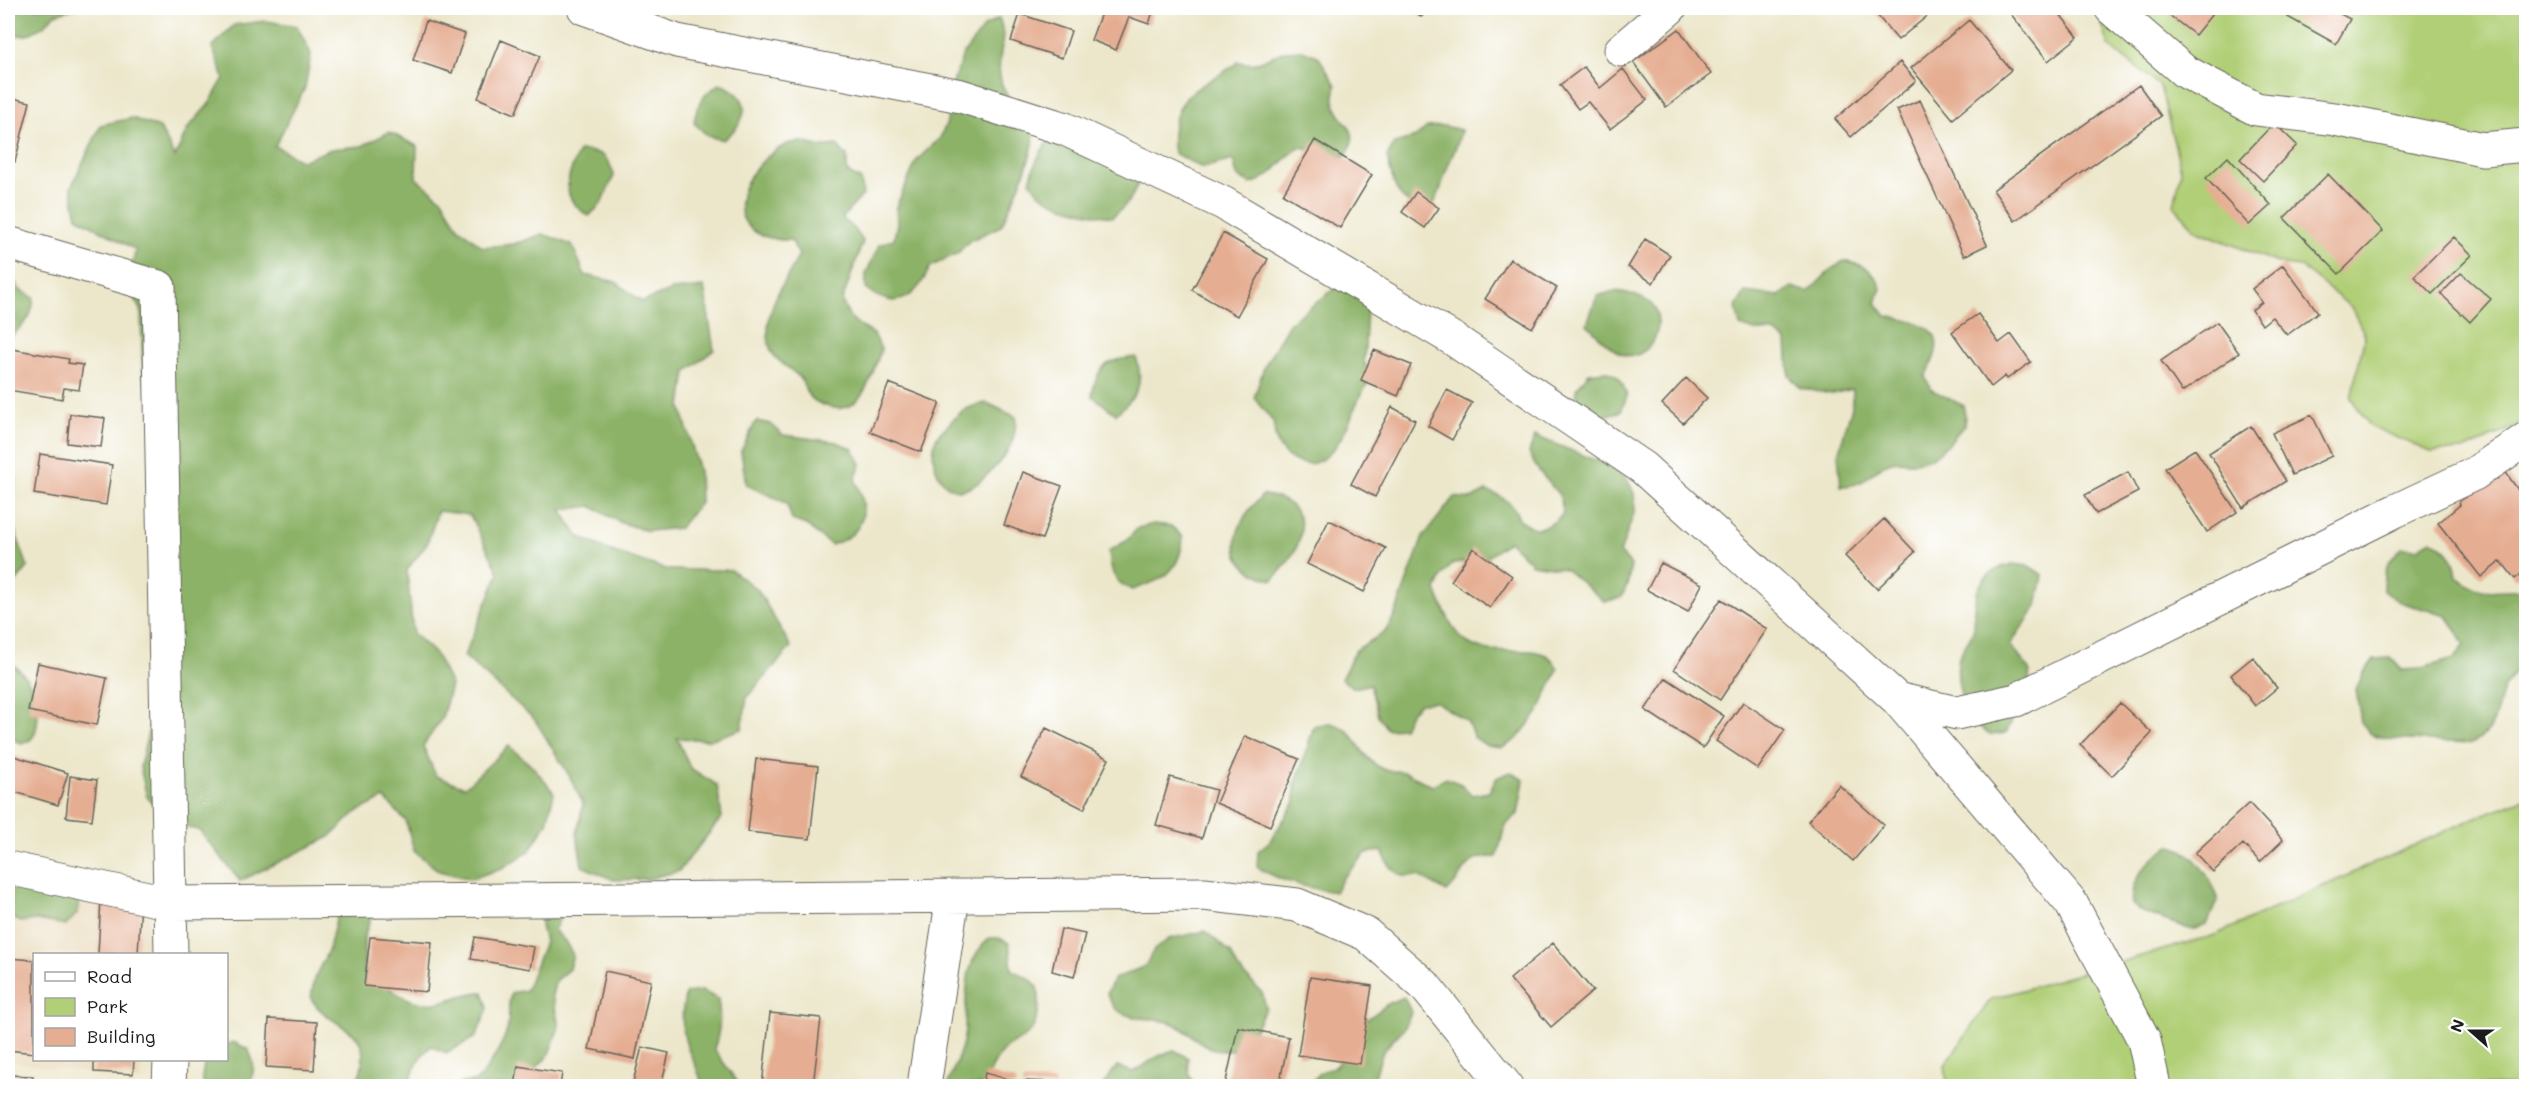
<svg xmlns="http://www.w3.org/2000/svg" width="2534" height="1094" font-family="Mali,sans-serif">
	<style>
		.built { fill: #e9d9ba }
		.green { fill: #b0cf76; stroke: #667649; stroke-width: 1.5 }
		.forest { fill: #8cb267; stroke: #546742; stroke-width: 1.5 }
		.building { fill: #e5ad92 }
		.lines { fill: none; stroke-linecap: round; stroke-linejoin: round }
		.minor-casing { stroke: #656359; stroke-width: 35 }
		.minor { stroke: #fff; stroke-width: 33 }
	</style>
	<rect width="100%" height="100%" fill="#fff"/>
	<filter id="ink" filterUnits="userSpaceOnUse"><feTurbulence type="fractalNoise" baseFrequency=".0167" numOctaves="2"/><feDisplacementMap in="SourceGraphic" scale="12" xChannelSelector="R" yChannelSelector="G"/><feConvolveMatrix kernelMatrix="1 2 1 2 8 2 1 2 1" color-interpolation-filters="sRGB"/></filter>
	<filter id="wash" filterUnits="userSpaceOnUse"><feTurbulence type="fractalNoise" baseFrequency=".008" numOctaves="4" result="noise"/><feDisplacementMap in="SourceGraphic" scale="24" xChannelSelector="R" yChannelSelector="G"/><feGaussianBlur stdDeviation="1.35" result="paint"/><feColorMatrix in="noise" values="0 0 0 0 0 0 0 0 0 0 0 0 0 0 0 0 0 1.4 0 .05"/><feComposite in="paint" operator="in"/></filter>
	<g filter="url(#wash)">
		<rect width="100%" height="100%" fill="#ece7cb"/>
		<path class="built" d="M 8,879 L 150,908 L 147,954 L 34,954 L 34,1060 L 142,1060 L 141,1081 L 8,1061 Z"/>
		<path class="green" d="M 2097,8 L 2526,8 L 2526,422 L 2464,450 L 2430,452 L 2370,426 L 2351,398 L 2365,335 L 2351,307 L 2301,267 L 2283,265 L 2196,230 L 2174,206 L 2181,171 L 2160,86 L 2109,46 Z
			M 2526,798 L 2526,1086 L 1947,1086 L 1945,1065 L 1991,999 L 2215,935 L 2479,816 Z"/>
		<path class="forest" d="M 8,8 L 76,8 L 55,14 L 44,26 L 27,35 L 9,36 Z
			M 999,18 C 1009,42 996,53 1000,76 C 1003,101 1028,113 1033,131 C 1038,150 1010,207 1001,226 L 969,241 L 958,253 L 930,267 C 916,299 896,312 866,289 L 866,274 L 879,245 L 894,239 L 897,223 L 896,207 L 917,160 L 940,138 L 947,122 L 951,89 L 963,54 L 985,26 Z
			M 266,21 L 297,26 L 311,54 L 305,88 L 275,146 L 302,161 L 331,149 L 362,146 L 389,132 L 417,146 L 416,178 L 442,199 L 458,227 L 483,247 L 514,244 L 543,234 L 572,245 L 585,275 L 616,282 L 642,302 L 672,290 L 704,287 L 714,350 L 686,372 L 681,407 L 699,471 L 700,503 L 679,528 L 648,531 L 619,522 L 591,506 L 561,510 L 578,536 L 608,550 L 668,570 L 731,570 L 758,590 L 791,647 L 747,697 L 742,729 L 709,740 L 677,738 L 690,768 L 717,785 L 722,817 L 679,871 L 647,879 L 614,880 L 582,866 L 577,834 L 583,804 L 569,775 L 535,720 L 464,656 L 499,573 L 470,515 L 438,511 L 427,544 L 407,570 L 413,633 L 436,655 L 451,685 L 442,718 L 423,746 L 436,776 L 465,787 L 509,746 L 535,769 L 554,793 L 547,823 L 529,852 L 502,868 L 471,879 L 439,871 L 414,851 L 406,821 L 384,798 L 355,813 L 330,837 L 240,881 L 200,831 L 168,820 L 147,797 L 140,767 L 154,706 L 176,465 L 143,376 L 141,312 L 127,283 L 136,250 L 77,217 L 71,187 L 101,125 L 132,118 L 160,128 L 175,157 L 188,128 L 209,104 L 224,78 L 212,47 L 234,25 Z
			M 1302,50 L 1318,56 L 1336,85 C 1336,89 1333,96 1334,100 C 1337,126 1366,125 1345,157 L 1300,147 C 1278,161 1277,176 1250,184 L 1237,176 L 1233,160 L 1202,168 L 1174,153 C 1170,132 1175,103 1195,90 C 1209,80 1224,73 1238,62 L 1253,64 L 1285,51 Z
			M 720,84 C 755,97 748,121 723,140 L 708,136 L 694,123 C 697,103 703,94 720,84 Z
			M 1444,126 L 1461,130 C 1458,146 1451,157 1446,171 C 1442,183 1441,192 1434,203 L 1419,208 C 1393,197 1394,183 1387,157 L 1395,143 L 1416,137 L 1427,127 Z
			M 1054,136 L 1140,178 C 1134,196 1127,206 1112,217 C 1094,215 1052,206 1039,193 C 1036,190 1033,185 1030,181 C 1035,162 1040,149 1054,136 Z
			M 803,142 L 821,147 L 837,145 L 847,156 L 847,172 L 861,180 L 863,195 L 842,218 L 854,228 L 863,241 L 842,301 L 849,316 L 860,326 L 874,334 L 881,349 C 874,371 862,417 830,407 C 821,405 812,401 807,393 C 804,389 805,384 802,380 C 786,361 767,364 768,330 C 768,303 787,279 799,255 L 791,240 C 715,240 735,171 785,145 C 790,142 798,142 803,142 Z
			M 579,151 C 601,151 608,154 614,176 L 601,204 L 589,216 C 558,198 567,178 579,151 Z
			M 8,259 L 11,276 L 20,290 L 34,298 C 31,325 22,322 8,341 Z
			M 1844,261 C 1865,265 1873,269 1881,288 L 1876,303 L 1886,316 C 1929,324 1952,329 1925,377 L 1932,390 L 1964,406 L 1965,424 C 1951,440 1937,462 1913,462 C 1902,462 1896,459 1886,464 C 1865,474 1868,486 1841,486 L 1838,454 L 1852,407 L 1853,389 L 1832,394 L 1800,388 L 1789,375 L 1787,341 L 1774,332 L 1755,331 L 1740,326 L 1736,307 L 1745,292 L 1779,296 L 1792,287 L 1808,292 C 1821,281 1828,269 1844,261 Z
			M 1345,281 L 1368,292 L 1364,362 L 1370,376 C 1367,387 1360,395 1356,405 C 1346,432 1324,484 1287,456 C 1277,448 1274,437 1274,423 L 1254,398 L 1264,367 L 1289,323 Z
			M 1614,291 C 1627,292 1649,297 1655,309 C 1666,331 1645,367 1618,352 C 1606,346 1596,333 1587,324 L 1597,296 Z
			M 1136,357 C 1145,385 1137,396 1116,414 L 1092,396 C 1097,365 1106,360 1136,357 Z
			M 1606,371 C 1620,375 1623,383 1627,396 L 1621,411 C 1601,421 1577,413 1576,389 L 1589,373 Z
			M 987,403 L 1016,417 C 1016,440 1008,454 992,470 C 984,478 974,489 961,490 C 938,490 928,457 936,439 C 938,434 944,429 948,425 C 960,411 968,406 987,403 Z
			M 756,421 L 771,424 L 783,435 L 837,442 L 853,449 L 861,464 L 855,480 C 871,510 864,535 831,545 L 806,525 L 792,520 L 787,504 C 773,495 759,493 746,484 L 741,451 Z
			M 1535,436 L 1612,467 L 1626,477 L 1634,493 L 1635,510 L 1620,553 L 1631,565 L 1628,582 L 1622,597 L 1605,602 L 1565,569 L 1532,564 L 1509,541 L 1484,560 L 1453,563 L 1442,576 L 1436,590 C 1442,605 1448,621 1457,633 C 1480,663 1520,643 1546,655 C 1552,657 1555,664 1558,669 L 1538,712 L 1517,739 L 1502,748 L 1487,746 L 1474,737 L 1467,721 L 1436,702 L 1420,703 L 1410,713 L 1403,728 L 1387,729 L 1378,716 L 1370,684 L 1354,688 L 1341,679 L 1356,650 L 1385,632 L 1394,617 L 1423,537 L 1454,497 L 1471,499 L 1486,491 C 1496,494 1504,497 1511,505 C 1516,509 1517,517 1521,521 C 1536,535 1552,525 1563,514 L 1560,496 L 1536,467 L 1529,453 Z
			M 8,466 L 16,479 L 8,507 Z
			M 1263,495 C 1297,498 1311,523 1293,554 C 1288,563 1280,571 1273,580 C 1220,568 1231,524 1263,495 Z
			M 8,512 L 28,567 L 8,592 Z
			M 1154,524 L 1171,526 L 1183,537 C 1180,574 1163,579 1132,590 C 1112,581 1111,572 1109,551 L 1126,541 L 1138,528 Z
			M 2431,539 C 2448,549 2455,557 2457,577 C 2486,600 2496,586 2526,591 L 2526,656 L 2503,689 L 2494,721 L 2486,734 L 2472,743 L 2389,739 L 2371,734 L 2361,722 L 2356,689 L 2363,674 L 2374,659 L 2391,658 L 2402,670 L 2419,669 L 2454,659 L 2465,645 L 2447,615 C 2422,607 2406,609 2383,591 C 2383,571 2387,561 2402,548 L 2418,549 Z
			M 2012,564 L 2029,566 L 2043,575 L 2037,606 L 2010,645 L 2030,670 L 2028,687 L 2006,733 L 1990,735 C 1967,719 1955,691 1958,662 C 1960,650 1971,639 1974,628 C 1975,622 1974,615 1974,609 C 1976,583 1987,570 2012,564 Z
			M 8,662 C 51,682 44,769 8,735 Z
			M 1329,723 C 1361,730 1353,749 1376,765 C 1391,776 1396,768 1407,773 C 1416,777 1423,782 1432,786 L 1446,778 L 1461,784 L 1472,795 L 1489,792 L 1496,778 L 1511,772 L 1524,780 L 1518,814 L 1505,825 L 1497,857 C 1462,856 1469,871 1447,892 L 1419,876 L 1402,876 L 1390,867 L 1382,851 L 1366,853 L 1343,878 L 1335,892 C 1307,888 1282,882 1257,867 L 1258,851 L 1270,841 L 1295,802 L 1295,786 L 1314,726 Z
			M 2170,846 C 2193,849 2211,878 2218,898 L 2207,925 L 2192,930 L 2142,912 L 2132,904 C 2128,880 2151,858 2170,846 Z
			M 8,884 L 79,898 L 77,914 L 66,925 L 36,920 L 20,922 L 8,915 Z
			M 374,909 L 364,937 L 364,970 C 383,985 410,1007 436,1003 C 453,1000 466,992 483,992 L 488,1008 L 476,1037 L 446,1053 L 431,1046 C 419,1059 412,1069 409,1086 L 356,1086 C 380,1023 336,1036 311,999 L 314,979 L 329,949 L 337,915 Z
			M 542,909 L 561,916 L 554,930 L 565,941 L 573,955 L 569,969 L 556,980 L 552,995 L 559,1026 L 554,1041 L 548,1056 L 537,1067 L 530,1086 L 459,1086 L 461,1083 L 477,1081 C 487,1070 506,1040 508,1026 C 510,1013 507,1007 511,993 L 526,990 L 545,942 L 541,926 Z
			M 1205,931 L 1231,953 L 1238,968 L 1262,993 L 1266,1008 C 1258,1023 1249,1046 1231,1050 C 1208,1056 1193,1033 1174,1024 C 1157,1016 1131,1022 1116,1009 C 1112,1006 1109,998 1107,993 L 1114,979 L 1145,966 L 1154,950 L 1169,939 Z
			M 990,938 L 999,938 L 1009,943 L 1012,969 C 1018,975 1030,977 1035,984 C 1043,996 1039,1025 1027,1035 C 1020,1041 1010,1043 1004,1050 C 993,1061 990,1074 983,1086 L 947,1086 C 953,1069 964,1048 965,1029 C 967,997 962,960 990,938 Z
			M 702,991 L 718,999 C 721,1018 720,1031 714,1049 L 740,1086 L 702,1086 C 700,1071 692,1060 687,1046 C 681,1028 681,1011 686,993 Z
			M 1404,997 L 1411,1012 L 1405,1027 L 1383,1051 L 1372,1086 L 1308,1086 L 1319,1073 L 1336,1066 L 1361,1024 L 1389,1003 Z
			M 233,1042 L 248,1049 C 255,1063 256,1072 247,1086 L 204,1086 L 202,1077 L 205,1060 L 226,1060 L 227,1044 Z
			M 1174,1050 L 1188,1058 L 1189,1074 L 1195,1086 L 1102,1086 L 1117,1066 L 1132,1072 C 1149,1064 1155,1055 1174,1050 Z"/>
		<g id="blocks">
			<path class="building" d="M 1103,8 L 1154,8 L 1149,24 L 1129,17 L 1116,50 L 1091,40 Z
				M 1412,8 L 1432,8 L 1421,17 Z
				M 1871,8 L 1937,8 L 1898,40 Z
				M 2006,8 L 2066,8 L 2059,13 L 2078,37 L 2048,61 Z
				M 2160,8 L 2217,8 L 2195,35 Z
				M 2291,8 L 2329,8 L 2350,19 L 2336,44 L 2286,16 Z
				M 1020,14 L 1071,31 L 1062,58 L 1011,41 Z
				M 1969,20 L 2011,70 L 1953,119 L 1911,68 Z
				M 426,21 L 465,34 L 452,73 L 413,60 Z
				M 1679,29 L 1711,74 L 1666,107 L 1633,62 Z
				M 501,40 L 540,56 L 515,114 L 478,98 Z
				M 1900,62 L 1916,81 L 1851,137 L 1835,119 Z
				M 1584,67 L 1600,88 L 1623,69 L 1647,100 L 1610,129 L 1588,102 L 1578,109 L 1560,85 Z
				M 2139,85 L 2161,116 L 2015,221 L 1993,190 Z
				M 8,97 L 30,102 L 15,162 L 8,161 Z
				M 1920,100 L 1987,245 L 1964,256 L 1897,110 Z
				M 2274,123 L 2297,145 L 2263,181 L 2240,159 Z
				M 1315,140 L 1372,175 L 1340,228 L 1283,194 Z
				M 2228,157 L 2271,205 L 2249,225 L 2206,178 Z
				M 2328,174 L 2383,231 L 2339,274 L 2284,218 Z
				M 1416,192 L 1439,208 L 1425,228 L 1402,212 Z
				M 1223,233 L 1268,259 L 1237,316 L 1192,290 Z
				M 2454,237 L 2472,255 L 2432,294 L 2414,276 Z
				M 1645,239 L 1670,255 L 1653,283 L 1628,267 Z
				M 1510,259 L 1557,288 L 1532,328 L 1485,299 Z
				M 2283,265 L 2318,312 L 2287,335 L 2272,317 L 2262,325 L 2252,310 L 2262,302 L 2252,289 Z
				M 2461,273 L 2491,299 L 2470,322 L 2441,294 Z
				M 1978,314 L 1999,343 L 2011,334 L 2031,362 L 2007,379 L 2005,376 L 1991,387 L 1952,332 Z
				M 2217,322 L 2239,353 L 2182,392 L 2161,361 Z
				M 12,349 L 69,359 L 68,363 L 83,365 L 79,390 L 64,388 L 62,399 L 8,390 Z
				M 1374,350 L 1411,365 L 1398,396 L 1361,380 Z
				M 1686,378 L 1707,398 L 1683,423 L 1662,404 Z
				M 889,383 L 940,403 L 921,452 L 870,432 Z
				M 1447,390 L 1472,403 L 1452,440 L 1428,426 Z
				M 1392,407 L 1415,420 L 1375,497 L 1351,484 Z
				M 70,414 L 105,418 L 101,447 L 67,443 Z
				M 2312,415 L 2332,456 L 2292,475 L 2272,433 Z
				M 2251,426 L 2286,481 L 2243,508 L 2209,453 Z
				M 2195,449 L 2237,512 L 2207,532 L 2165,468 Z
				M 40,454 L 112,465 L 106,505 L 34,494 Z
				M 2504,470 L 2526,501 L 2526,570 L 2515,579 L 2501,561 L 2481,577 L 2438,523 L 2460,505 L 2459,502 Z
				M 1023,472 L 1062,486 L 1042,539 L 1004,525 Z
				M 2128,472 L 2138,492 L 2096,514 L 2085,495 Z
				M 1884,519 L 1915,552 L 1877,589 L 1845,556 Z
				M 1329,520 L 1386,548 L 1364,592 L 1307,564 Z
				M 1473,548 L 1512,576 L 1490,608 L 1451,581 Z
				M 1661,563 L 1702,584 L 1688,612 L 1647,590 Z
				M 1721,599 L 1767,629 L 1720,700 L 1674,669 Z
				M 2253,657 L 2277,688 L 2255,706 L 2231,675 Z
				M 38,663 L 107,678 L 97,725 L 28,711 Z
				M 1666,678 L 1724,716 L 1703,748 L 1645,710 Z
				M 1743,702 L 1785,730 L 1758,769 L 1716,741 Z
				M 2120,703 L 2152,733 L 2112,776 L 2080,745 Z
				M 1046,728 L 1109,759 L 1084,809 L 1021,777 Z
				M 1245,736 L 1299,759 L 1270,826 L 1216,803 Z
				M 8,754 L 68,773 L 58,805 L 8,790 Z
				M 756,759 L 818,766 L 810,839 L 748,832 Z
				M 70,776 L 97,780 L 92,820 L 66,817 Z
				M 1170,777 L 1216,790 L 1202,838 L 1156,825 Z
				M 1839,785 L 1884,825 L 1853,861 L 1808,821 Z
				M 2249,803 L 2283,840 L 2260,862 L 2243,844 L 2213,872 L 2195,853 Z
				M 101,898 L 141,900 L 138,954 L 98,954 Z
				M 1061,929 L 1085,934 L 1074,977 L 1052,971 Z
				M 370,937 L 432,942 L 427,992 L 364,986 Z
				M 475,937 L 534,947 L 530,969 L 471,959 Z
				M 1553,943 L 1593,991 L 1551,1027 L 1510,979 Z
				M 8,958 L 34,960 L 34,1053 L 8,1050 Z
				M 605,971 L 651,981 L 635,1059 L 589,1049 Z
				M 1310,977 L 1372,986 L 1360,1064 L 1298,1055 Z
				M 770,1013 L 821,1018 L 813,1086 L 762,1086 Z
				M 269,1019 L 317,1022 L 314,1070 L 266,1067 Z
				M 1238,1027 L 1289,1037 L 1279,1086 L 1225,1086 Z
				M 642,1047 L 669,1053 L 661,1086 L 632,1086 Z
				M 94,1060 L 134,1060 L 133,1074 L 94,1072 Z
				M 518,1066 L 562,1073 L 560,1086 L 515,1086 Z
				M 985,1073 L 1016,1081 L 1015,1086 L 982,1086 Z
				M 8,1075 L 33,1076 L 33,1086 L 8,1086 Z
				M 1023,1081 L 1054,1082 L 1054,1086 L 1022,1086 Z"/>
		</g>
	</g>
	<g filter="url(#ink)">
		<use href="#blocks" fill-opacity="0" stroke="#656359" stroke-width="1.5"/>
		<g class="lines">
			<g class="minor-casing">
				<path id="minor" d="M 584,8 L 677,41 L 961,96 L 1065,129 L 1223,203 L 1453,339 L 1643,468 L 1897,699 L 1957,713 L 2016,700 L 2395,511 L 2474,474 L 2526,439
					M 2111,8 L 2184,71 L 2256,109 L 2335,119 L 2483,149 L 2526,145
					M 1621,50 L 1670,8
					M 8,243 L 159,287 L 171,954
					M 1897,699 L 2071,903 L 2144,1040 L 2154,1086
					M 8,868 L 171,903 L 1204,894 L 1297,905 L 1366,934 L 1424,985 L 1506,1086
					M 169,1086 L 170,1060
					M 924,1086 L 953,896"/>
			</g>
			<use href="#minor" class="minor"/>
		</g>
	</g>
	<rect width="2534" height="1094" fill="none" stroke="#fff" stroke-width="30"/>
	<rect x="33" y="953" width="195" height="108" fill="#ffffff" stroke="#a4a4a4" stroke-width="1.5"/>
	<rect x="45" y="972" width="30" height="9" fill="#ffffff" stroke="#a4a4a4" stroke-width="1.5"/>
	<text x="87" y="983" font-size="18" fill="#1c1c1c">Road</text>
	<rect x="45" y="998" width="30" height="18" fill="#b0cf76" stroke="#a4a4a4" stroke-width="1.5"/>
	<text x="87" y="1013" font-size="18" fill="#1c1c1c">Park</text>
	<rect x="45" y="1028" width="30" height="18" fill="#e5ad92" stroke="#a4a4a4" stroke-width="1.5"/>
	<text x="87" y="1043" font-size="18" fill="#1c1c1c">Building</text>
	<g transform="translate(2471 1031) rotate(291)" stroke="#ffffff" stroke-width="4.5" paint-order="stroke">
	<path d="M0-4.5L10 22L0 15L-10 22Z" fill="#1c1c1c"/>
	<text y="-9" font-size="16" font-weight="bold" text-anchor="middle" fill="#1c1c1c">N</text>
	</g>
</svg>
